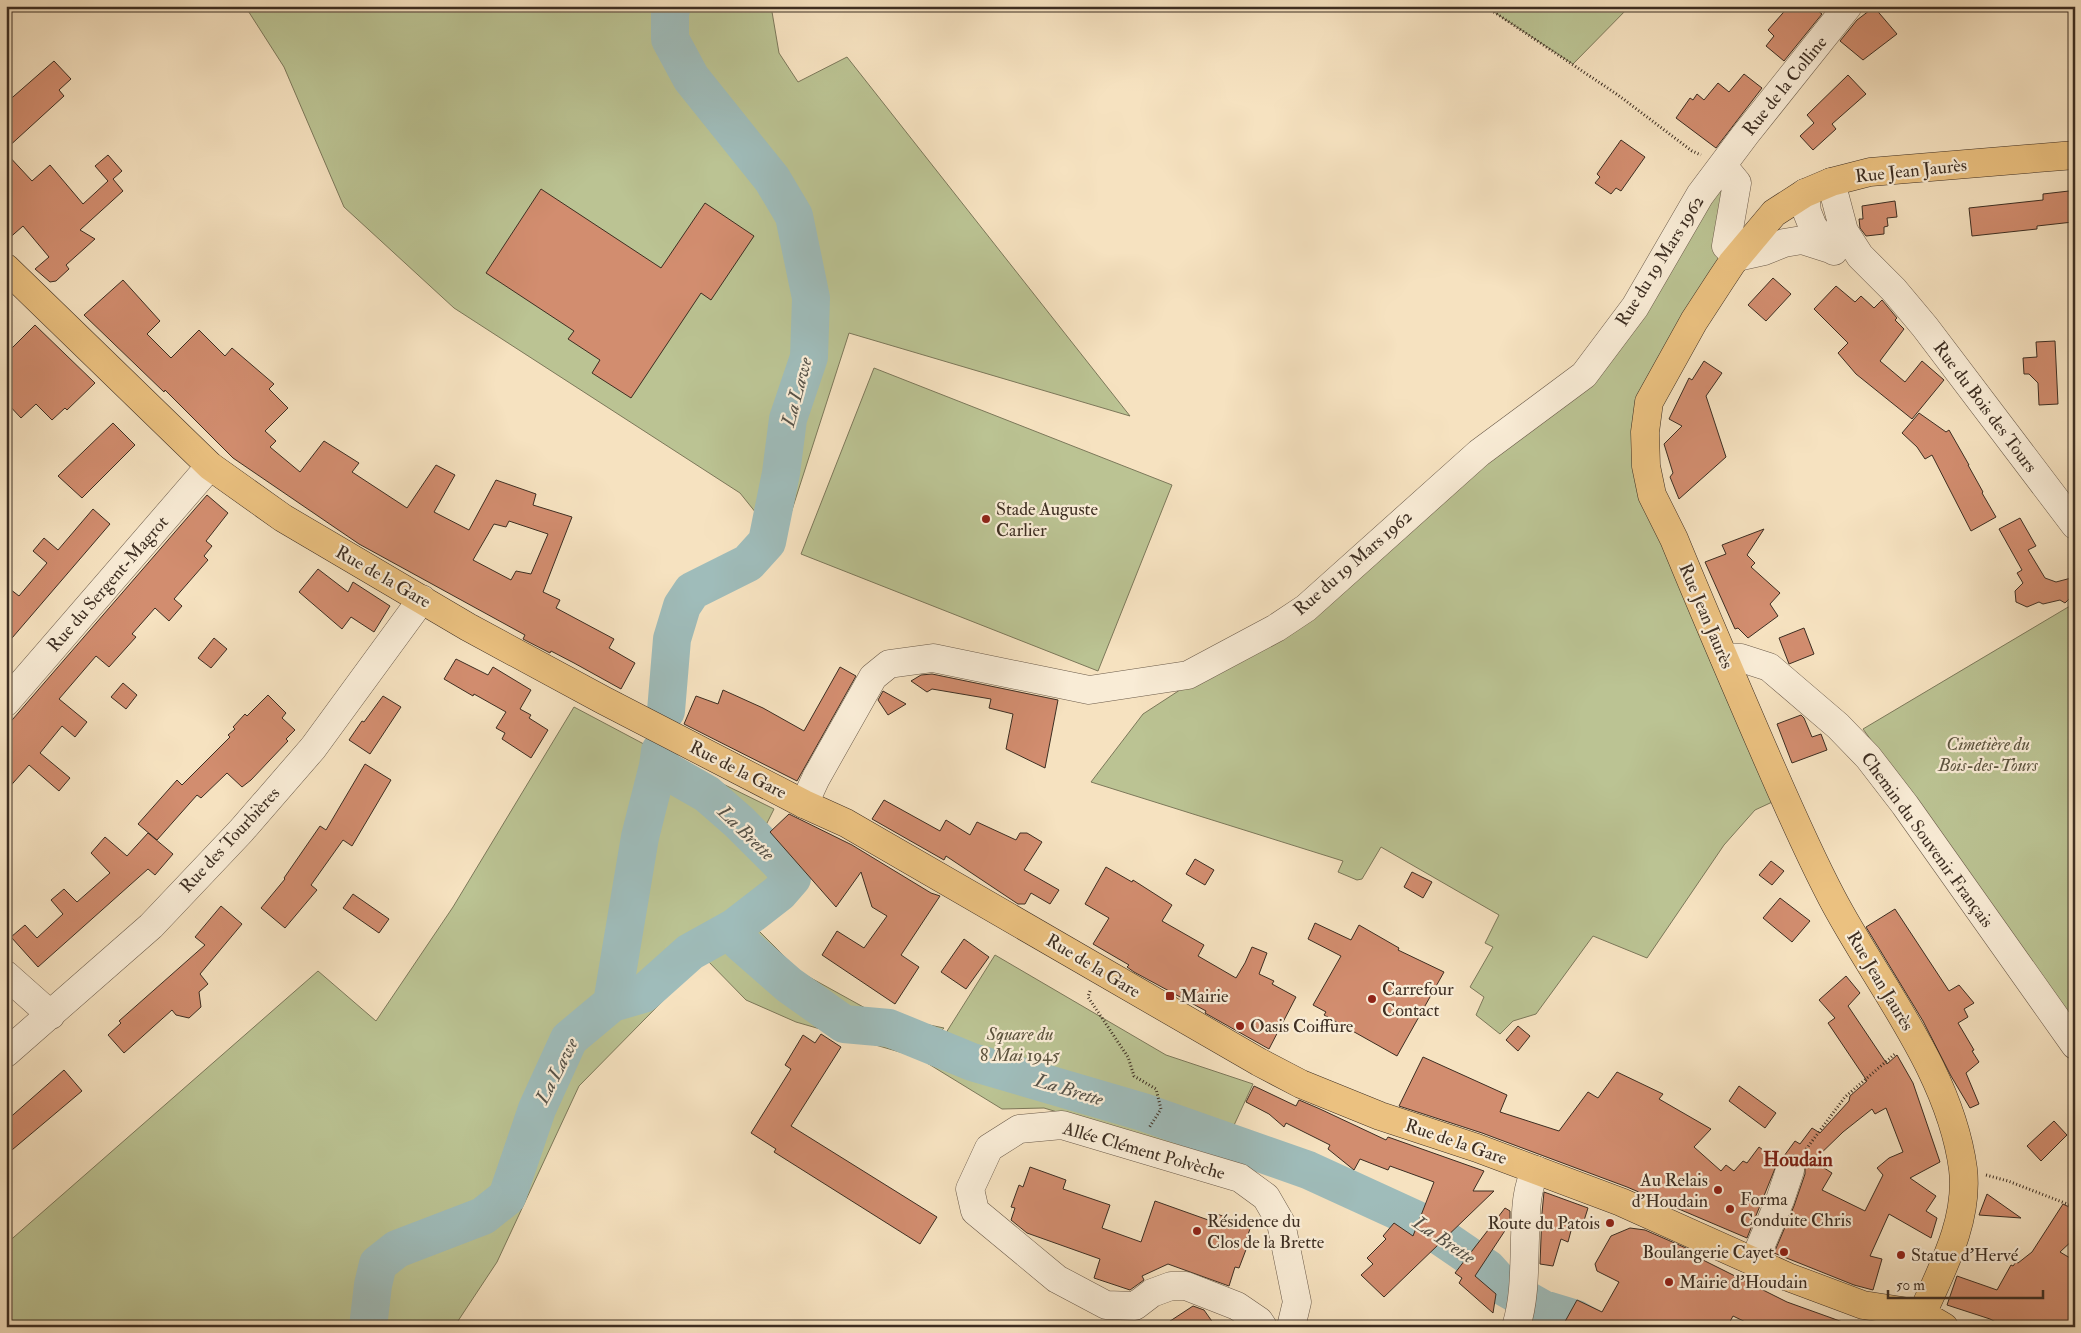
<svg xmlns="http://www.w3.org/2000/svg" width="2081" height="1333" font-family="'IM FELL Double Pica',serif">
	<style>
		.green { fill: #bbc393; stroke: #7c785a }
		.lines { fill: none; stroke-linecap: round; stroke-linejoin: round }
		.river { stroke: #9fbcba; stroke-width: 38 }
		.building { fill: #d28d6f; stroke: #3d2e22; fill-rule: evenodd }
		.minor-casing { stroke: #6b5b4a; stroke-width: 29 }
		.major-casing { stroke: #3d2e22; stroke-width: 29 }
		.path { stroke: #3d2e22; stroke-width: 3; stroke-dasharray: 1 2.5; stroke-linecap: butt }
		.minor { stroke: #f9ecd6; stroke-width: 28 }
		.major { stroke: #ebc180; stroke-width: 28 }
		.poi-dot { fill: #8f2418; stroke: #f9ecd6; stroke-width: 2 }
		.labels { text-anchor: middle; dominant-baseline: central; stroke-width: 4.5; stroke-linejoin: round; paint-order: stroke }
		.street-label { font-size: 18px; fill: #3d2e22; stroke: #f9ecd6 }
		.poi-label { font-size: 18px; fill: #3d2e22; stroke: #f9ecd6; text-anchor: start }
		.park-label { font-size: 18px; font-style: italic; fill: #5c533e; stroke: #f9ecd6 }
		.water-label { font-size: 19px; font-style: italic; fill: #565248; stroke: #f9ecd6 }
		.quarter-label { font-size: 20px; font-weight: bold; fill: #7a1f14; stroke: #f9ecd6 }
	</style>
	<rect width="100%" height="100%" fill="#f6e2c0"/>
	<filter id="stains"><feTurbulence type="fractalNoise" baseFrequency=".004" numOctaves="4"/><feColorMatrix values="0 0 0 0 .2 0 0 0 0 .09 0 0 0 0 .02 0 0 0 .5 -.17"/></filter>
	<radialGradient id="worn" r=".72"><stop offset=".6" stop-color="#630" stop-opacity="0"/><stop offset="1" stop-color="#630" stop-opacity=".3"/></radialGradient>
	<path class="green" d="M 245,6 L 771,6 L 779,53 L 798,82 L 847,57 L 1130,416 L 849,333 L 781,544 L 740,493 L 454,308 L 344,207 L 284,67 Z
		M 1485,6 L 1630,6 L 1573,64 Z
		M 1723,166 L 1726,246 L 1649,402 L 1646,466 L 1783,797 L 1755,810 L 1724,845 L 1647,958 L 1593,936 L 1536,1014 L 1513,1021 L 1500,1034 L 1476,1015 L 1484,997 L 1470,987 L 1493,947 L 1485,943 L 1499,915 L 1381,847 L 1362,879 L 1357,880 L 1338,872 L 1343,861 L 1091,782 L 1143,714 L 1306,608 L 1584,375 Z
		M 874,368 L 1172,485 L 1098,671 L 801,554 Z
		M 2075,603 L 2075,1022 L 1863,729 Z
		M 574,707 L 674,760 L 774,809 L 761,835 L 802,879 L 752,924 L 800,972 L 876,1014 L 944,1028 L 917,1057 L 796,1022 L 746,1000 L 705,958 L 579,1086 L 497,1262 L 454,1327 L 6,1327 L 6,1244 L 318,971 L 376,1021 L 453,907 Z
		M 995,955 L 1166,1055 L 1253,1084 L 1218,1160 L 1044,1108 L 1002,1109 L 927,1063 Z"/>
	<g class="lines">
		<path class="river" d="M 666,711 L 672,639 L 682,606 L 692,591 L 748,563 L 767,542 L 781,473 L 788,419 L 809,357 L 811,298 L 794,216 L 772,179 L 691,78 L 670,39 L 670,13 L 672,6
			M 658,766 L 707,794 L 739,822 L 781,864 L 792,878 L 779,893 L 735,927 L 741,943 L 789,985 L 844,1024 L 889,1028 L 972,1062 L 1143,1112 L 1308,1170 L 1415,1219 L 1488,1269 L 1504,1287 L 1543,1309 L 1576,1319 L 1590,1327
			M 612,1003 L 643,994 L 690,952 L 735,927
			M 368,1327 L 373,1285 L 378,1264 L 397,1249 L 483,1216 L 507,1197 L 537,1109 L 569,1039 L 612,1003 L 640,837 L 658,766 L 660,751"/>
	</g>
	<path class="building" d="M 1789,6 L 1812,6 L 1822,14 L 1784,61 L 1766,46 L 1774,36 L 1768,30 Z
		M 1874,7 L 1897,34 L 1863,60 L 1840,41 L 1857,20 Z
		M 54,61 L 71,79 L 59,90 L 64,96 L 6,149 L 6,103 Z
		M 1744,74 L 1762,88 L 1716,148 L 1676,118 L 1690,98 L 1693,100 L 1697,94 L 1704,100 L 1718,83 L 1729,92 Z
		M 1848,75 L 1866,94 L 1832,124 L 1836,129 L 1813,150 L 1800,136 L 1814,123 L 1807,115 Z
		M 1621,140 L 1645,157 L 1621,191 L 1616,188 L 1611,194 L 1595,183 L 1600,177 L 1597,174 Z
		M 6,153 L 32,181 L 50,165 L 83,204 L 108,181 L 95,166 L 108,155 L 122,171 L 113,179 L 123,191 L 80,230 L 95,239 L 66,265 L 69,269 L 56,281 L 50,282 L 35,269 L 49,257 L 23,226 L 6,241 Z
		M 541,189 L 661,268 L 705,203 L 754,236 L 711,300 L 701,293 L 631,398 L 592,373 L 600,360 L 568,339 L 574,331 L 486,273 Z
		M 2069,191 L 2073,222 L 2037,226 L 2037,229 L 1972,236 L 1969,208 L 2043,200 L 2043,194 Z
		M 1895,201 L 1897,217 L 1887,218 L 1888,226 L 1884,227 L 1884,234 L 1866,236 L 1860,228 L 1859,219 L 1863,219 L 1862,206 Z
		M 1773,278 L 1791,294 L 1766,321 L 1748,305 Z
		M 123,280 L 160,321 L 147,334 L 171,358 L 199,330 L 225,356 L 232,348 L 274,384 L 269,389 L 288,408 L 265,431 L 276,441 L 270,447 L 300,472 L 324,441 L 359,463 L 352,472 L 407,508 L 436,465 L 455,475 L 434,512 L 469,530 L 496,480 L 536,494 L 533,505 L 572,517 L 543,592 L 560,600 L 556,608 L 614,639 L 609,648 L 635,663 L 621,689 L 574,663 L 551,651 L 550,653 L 523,639 L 525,635 L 359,544 L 233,458 L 165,390 L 164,392 L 84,315 ZM 509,521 L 548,534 L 531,574 L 516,571 L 511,580 L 473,560 L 494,524 L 506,527 Z
		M 1836,286 L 1855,302 L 1861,296 L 1874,308 L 1882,300 L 1897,318 L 1895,320 L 1904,329 L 1880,361 L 1905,382 L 1922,361 L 1944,380 L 1912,419 L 1856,374 L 1838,353 L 1848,343 L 1814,309 Z
		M 35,325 L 95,383 L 67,410 L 65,408 L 52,420 L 36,404 L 21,418 L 6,402 L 6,354 Z
		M 2055,341 L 2058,404 L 2039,405 L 2038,383 L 2029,374 L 2024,374 L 2023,358 L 2037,357 L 2036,342 Z
		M 1704,361 L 1722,373 L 1706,396 L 1726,457 L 1679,499 L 1670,477 L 1673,473 L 1664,444 L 1682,426 L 1669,419 L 1689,378 L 1692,380 Z
		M 1919,413 L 1946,432 L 1949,430 L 1969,465 L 1968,465 L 1983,492 L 1982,493 L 1996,517 L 1971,531 L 1932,455 L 1925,459 L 1917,447 L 1902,433 Z
		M 113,423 L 135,445 L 82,498 L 58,476 Z
		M 207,495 L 228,513 L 206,541 L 212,546 L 204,556 L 208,560 L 174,599 L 182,606 L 169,621 L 155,608 L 132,634 L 136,637 L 109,667 L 96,656 L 59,699 L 87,722 L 75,737 L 62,726 L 40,753 L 70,778 L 59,791 L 29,765 L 6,791 L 6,727 Z
		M 93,509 L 110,524 L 6,645 L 6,586 L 19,596 L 47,563 L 33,551 L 44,538 L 58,550 Z
		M 2020,518 L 2036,546 L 2028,550 L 2045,578 L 2056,582 L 2075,577 L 2075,596 L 2071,597 L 2065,603 L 2060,600 L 2043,604 L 2039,602 L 2027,607 L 2016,602 L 2015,591 L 2023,583 L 2017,573 L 2022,570 L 1999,529 Z
		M 1764,529 L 1747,555 L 1755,563 L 1751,567 L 1780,593 L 1770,604 L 1778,616 L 1748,638 L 1738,628 L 1735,629 L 1705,562 L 1726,554 L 1722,545 Z
		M 318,569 L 348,592 L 353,582 L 390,606 L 374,632 L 351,617 L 342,629 L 299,592 Z
		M 1804,628 L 1814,654 L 1789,664 L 1779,638 Z
		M 214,638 L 227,649 L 211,668 L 198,658 Z
		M 456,659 L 488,675 L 493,667 L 531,690 L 520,709 L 531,715 L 529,718 L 548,730 L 531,758 L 502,739 L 505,733 L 496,728 L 506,712 L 474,694 L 473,696 L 444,679 Z
		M 840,667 L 856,676 L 797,781 L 684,724 L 696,696 L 718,704 L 723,690 L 763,708 L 804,731 Z
		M 932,674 L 1058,700 L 1045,768 L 1006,749 L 1013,714 L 989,708 L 991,699 L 932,689 L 927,692 L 911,681 L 921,675 Z
		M 123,683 L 137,695 L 126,709 L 111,697 Z
		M 883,691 L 906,704 L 888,715 L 878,700 Z
		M 268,695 L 286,713 L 282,718 L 295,730 L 286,739 L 288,741 L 251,780 L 242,787 L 227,773 L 201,798 L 197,795 L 157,840 L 138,824 L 177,780 L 182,785 L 230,737 L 228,735 L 235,729 L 233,727 L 245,714 L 247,716 Z
		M 383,696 L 401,707 L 370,754 L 349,740 L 362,721 L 364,722 Z
		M 1801,715 L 1804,718 L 1812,737 L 1821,734 L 1827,750 L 1792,763 L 1777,724 Z
		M 365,764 L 391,780 L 352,846 L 343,840 L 311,885 L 317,890 L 285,928 L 261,908 L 285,879 L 284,878 L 320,826 L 326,830 Z
		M 884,800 L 940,831 L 946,820 L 970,835 L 977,822 L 1016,840 L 1020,833 L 1027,833 L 1042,842 L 1024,870 L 1059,890 L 1050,904 L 1031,893 L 1025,904 L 1018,904 L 946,856 L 944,860 L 872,819 Z
		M 789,814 L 852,845 L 931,893 L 940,896 L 901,955 L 919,967 L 895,1004 L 822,955 L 837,931 L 864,948 L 887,916 L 872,907 L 861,872 L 836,907 L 770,832 Z
		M 148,833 L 173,854 L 155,875 L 148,869 L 38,967 L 11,937 L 25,925 L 37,938 L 63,914 L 51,900 L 64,889 L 77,902 L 110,873 L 91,853 L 105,837 L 127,856 Z
		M 1195,859 L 1214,870 L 1205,885 L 1186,874 Z
		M 1771,861 L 1784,871 L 1772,885 L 1759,875 Z
		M 1106,867 L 1132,882 L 1133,880 L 1172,905 L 1162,921 L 1204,945 L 1198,956 L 1236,978 L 1245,963 L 1252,947 L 1267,953 L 1259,974 L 1274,981 L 1272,984 L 1296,997 L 1269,1049 L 1205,1013 L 1206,1011 L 1134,972 L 1127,967 L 1129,965 L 1093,944 L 1109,918 L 1085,904 Z
		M 1412,872 L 1432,882 L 1423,898 L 1404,887 Z
		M 353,894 L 389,919 L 379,933 L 343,908 Z
		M 1780,898 L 1810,921 L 1792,942 L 1763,918 Z
		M 221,906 L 242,924 L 200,974 L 208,984 L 199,992 L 201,1007 L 189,1018 L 176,1015 L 172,1010 L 124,1053 L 108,1035 L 121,1023 L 119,1021 L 205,945 L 195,937 Z
		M 1895,909 L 1949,991 L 1959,985 L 1974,1003 L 1964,1009 L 1968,1017 L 1958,1023 L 1974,1050 L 1972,1051 L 1979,1062 L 1966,1073 L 1979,1104 L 1970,1108 L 1951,1076 L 1923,1021 L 1866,927 Z
		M 1315,923 L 1351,940 L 1359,925 L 1399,948 L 1398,950 L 1444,972 L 1397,1056 L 1324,1015 L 1326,1012 L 1313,1005 L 1341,956 L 1308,939 Z
		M 964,939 L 989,957 L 966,989 L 941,972 Z
		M 1846,976 L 1860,993 L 1848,1006 L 1887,1064 L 1897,1055 L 1913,1083 L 1940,1162 L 1910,1178 L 1936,1196 L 1926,1211 L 1937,1218 L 1931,1238 L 1889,1214 L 1870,1256 L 1882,1259 L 1873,1290 L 1854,1285 L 1774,1253 L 1794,1206 L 1805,1174 L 1805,1166 L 1801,1159 L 1794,1155 L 1784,1156 L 1795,1141 L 1800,1144 L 1812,1128 L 1820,1133 L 1849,1101 L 1850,1096 L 1867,1081 L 1828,1023 L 1835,1018 L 1819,1000 ZM 1886,1108 L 1903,1152 L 1889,1158 L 1877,1168 L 1883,1175 L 1865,1211 L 1822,1190 L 1832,1173 L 1813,1161 L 1843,1132 L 1872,1109 L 1875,1114 Z
		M 1518,1026 L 1530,1036 L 1518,1051 L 1506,1040 Z
		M 821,1034 L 841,1047 L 791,1126 L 937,1217 L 920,1244 L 774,1152 L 776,1149 L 751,1133 L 791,1069 L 785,1065 L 803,1035 L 815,1043 Z
		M 1423,1057 L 1507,1095 L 1500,1112 L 1559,1131 L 1588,1092 L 1598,1098 L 1617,1072 L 1663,1094 L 1659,1099 L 1711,1129 L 1694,1147 L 1721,1171 L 1726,1165 L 1734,1171 L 1743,1161 L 1747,1163 L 1759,1147 L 1778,1161 L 1747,1238 L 1627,1187 L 1482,1133 L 1399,1106 Z
		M 64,1070 L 82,1091 L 6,1155 L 6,1121 Z
		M 1254,1086 L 1296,1106 L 1299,1100 L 1320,1109 L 1386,1140 L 1388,1137 L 1484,1171 L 1473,1191 L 1494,1191 L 1384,1297 L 1361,1275 L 1373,1264 L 1367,1258 L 1386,1239 L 1383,1236 L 1394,1223 L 1413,1236 L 1434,1182 L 1390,1166 L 1388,1170 L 1360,1159 L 1354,1170 L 1328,1149 L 1330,1145 L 1286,1123 L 1284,1127 L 1269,1114 L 1246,1102 Z
		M 1739,1086 L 1776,1113 L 1765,1128 L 1729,1101 Z
		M 2054,1121 L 2067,1135 L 2041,1161 L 2027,1146 Z
		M 1030,1167 L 1066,1180 L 1063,1189 L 1110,1205 L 1102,1228 L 1141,1242 L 1155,1201 L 1211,1221 L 1214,1213 L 1251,1226 L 1244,1246 L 1247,1247 L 1239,1268 L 1235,1267 L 1229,1286 L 1168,1264 L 1142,1276 L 1144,1280 L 1130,1290 L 1094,1278 L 1100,1259 L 1027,1233 L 1011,1220 L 1015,1208 L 1011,1207 L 1019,1185 L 1023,1187 Z
		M 1544,1192 L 1588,1208 L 1581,1230 L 1572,1227 L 1568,1242 L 1561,1239 L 1553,1266 L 1540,1264 L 1542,1213 Z
		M 1987,1194 L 2021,1218 L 1979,1215 Z
		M 2063,1204 L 2075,1210 L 2075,1238 L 2060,1252 L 2075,1261 L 2075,1327 L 2005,1327 L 1990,1319 L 1947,1305 L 1957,1276 L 1997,1290 L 2011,1265 L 2013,1266 L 2016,1262 L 2018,1263 L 2032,1252 Z
		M 1505,1208 L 1510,1211 L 1510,1223 L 1475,1276 L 1496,1294 L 1493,1313 L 1459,1283 L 1462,1278 L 1455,1273 Z
		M 1630,1228 L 1645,1230 L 1702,1255 L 1701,1259 L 1787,1302 L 1851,1325 L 1851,1327 L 1756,1327 L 1733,1316 L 1727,1327 L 1562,1327 L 1577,1300 L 1602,1312 L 1619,1282 L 1597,1271 L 1595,1264 L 1611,1236 Z
		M 1193,1306 L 1204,1310 L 1216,1327 L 1161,1327 Z"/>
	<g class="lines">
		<g class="minor-casing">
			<path id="minor" d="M 1723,166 L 1737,183 L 1726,246 L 1737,257 L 1764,251 L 1784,243 L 1802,240 L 1830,249
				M 1831,182 L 1844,231 L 1860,256 L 1894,290 L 1925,327 L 2075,525
				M 1805,193 L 1807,212 L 1813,227 L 1834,251
				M 1724,657 L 1741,658 L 1769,667 L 1838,726 L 1868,757 L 1905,805 L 2075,1045
				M 6,702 L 210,466
				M 804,804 L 816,778 L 873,677 L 889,664 L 933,658 L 1089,690 L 1188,675 L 1276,628 L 1306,608 L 1479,453 L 1584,375 L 1635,307 L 1700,195 L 1745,135 L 1848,6
				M 6,975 L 51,1015
				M 6,1053 L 151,926 L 241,831 L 313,748 L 422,599
				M 1754,1261 L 1780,1200 L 1790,1170
				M 1263,1327 L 1259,1321 L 1237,1306 L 1186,1286 L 1171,1286 L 1152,1293 L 1135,1306 L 1106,1305 L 1057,1279 L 975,1211 L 970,1189 L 989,1148 L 1019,1129 L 1062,1125 L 1240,1178 L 1266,1197 L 1281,1223 L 1297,1302 L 1291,1327
				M 1516,1327 C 1525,1298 1524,1268 1525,1238 C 1526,1214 1525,1191 1536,1170"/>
		</g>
		<g class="major-casing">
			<path id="major" d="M 6,268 L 210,466 L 283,518 L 468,627 L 603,700 L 804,804 L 846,823 L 1259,1062 L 1301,1084 L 1380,1116 L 1477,1148 L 1621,1202 L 1788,1277 L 1863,1305 L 1922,1314 L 1944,1327
				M 1922,1314 C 1942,1269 1969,1220 1963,1169 C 1950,1070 1877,984 1832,898 C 1804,845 1781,790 1757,735 C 1729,670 1701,605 1674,539 L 1652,495 L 1646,466 L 1645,432 L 1649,402 L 1694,321 L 1722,278 L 1732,263 L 1774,213 L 1805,193 L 1831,182 L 1870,172 L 2075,155"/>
		</g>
		<path class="path" d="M 1485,6 L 1618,95 L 1692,151 L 1701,155
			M 1090,991 L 1088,997 L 1128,1057 L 1134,1076 L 1156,1089 L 1161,1109 L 1149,1128
			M 1804,1152 L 1845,1097 L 1896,1053
			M 1986,1175 L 2008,1181 L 2075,1207"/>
		<use href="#minor" class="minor"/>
		<use href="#major" class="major"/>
	</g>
	<g class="poi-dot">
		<circle cx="986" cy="519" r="5"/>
		<rect x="1165" y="991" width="10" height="10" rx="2.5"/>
		<circle cx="1372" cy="999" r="5"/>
		<circle cx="1240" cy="1026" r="5"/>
		<circle cx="1718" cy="1190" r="5"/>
		<circle cx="1730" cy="1209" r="5"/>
		<circle cx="1610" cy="1223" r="5"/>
		<circle cx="1197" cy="1231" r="5"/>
		<circle cx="1784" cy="1252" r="5"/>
		<circle cx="1901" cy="1255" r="5"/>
		<circle cx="1669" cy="1282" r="5"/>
	</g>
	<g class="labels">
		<g class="street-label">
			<text transform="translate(1785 86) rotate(-51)">Rue de la Colline</text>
			<text transform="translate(1911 171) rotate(-6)">Rue Jean Jaurès</text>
			<text transform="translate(1660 261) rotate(-58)">Rue du 19 Mars 1962</text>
			<text transform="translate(1985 407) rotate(53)">Rue du Bois des Tours</text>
			<text transform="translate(1353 563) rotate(-41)">Rue du 19 Mars 1962</text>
			<text transform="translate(383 577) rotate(30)">Rue de la Gare</text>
			<text transform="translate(108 584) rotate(-49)">Rue du Sergent-Magrot</text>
			<text transform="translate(1706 616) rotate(67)">Rue Jean Jaurès</text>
			<text transform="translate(738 770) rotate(27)">Rue de la Gare</text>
			<text transform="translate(230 840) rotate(-47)">Rue des Tourbières</text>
			<text transform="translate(1927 840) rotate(54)">Chemin du Souvenir Français</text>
			<text transform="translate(1093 966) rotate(31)">Rue de la Gare</text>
			<text transform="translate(1880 981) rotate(59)">Rue Jean Jaurès</text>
			<text transform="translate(1456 1142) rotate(19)">Rue de la Gare</text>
			<text transform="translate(1144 1151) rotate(16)">Allée Clément Polvèche</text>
		</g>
		<g class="poi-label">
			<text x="996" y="509">Stade Auguste<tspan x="996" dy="21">Carlier</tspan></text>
			<text x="1382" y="989">Carrefour<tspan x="1382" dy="21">Contact</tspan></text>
			<text x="1180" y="996">Mairie</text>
			<text x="1250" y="1026">Oasis Coiffure</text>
			<text x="1708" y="1180" text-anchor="end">Au Relais<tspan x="1708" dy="21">d'Houdain</tspan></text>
			<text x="1740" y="1199">Forma<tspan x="1740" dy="21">Conduite Chris</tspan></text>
			<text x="1207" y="1221">Résidence du<tspan x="1207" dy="21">Clos de la Brette</tspan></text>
			<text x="1600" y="1223" text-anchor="end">Route du Patois</text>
			<text x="1774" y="1252" text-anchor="end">Boulangerie Cayet</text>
			<text x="1911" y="1255">Statue d'Hervé</text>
			<text x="1679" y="1282">Mairie d'Houdain</text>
		</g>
		<g class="park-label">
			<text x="1988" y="744">Cimetière du<tspan x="1988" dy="21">Bois-des-Tours</tspan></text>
			<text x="1020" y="1034">Square du<tspan x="1020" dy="21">8 Mai 1945</tspan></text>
		</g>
		<g class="water-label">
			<text transform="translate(797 392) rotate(-75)">La Lawe</text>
			<text transform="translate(746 833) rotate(44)">La Brette</text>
			<text transform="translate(557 1071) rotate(-63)">La Lawe</text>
			<text transform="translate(1069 1090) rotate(17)">La Brette</text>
			<text transform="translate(1444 1240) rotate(34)">La Brette</text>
		</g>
		<g class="quarter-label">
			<text x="1798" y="1159">Houdain</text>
		</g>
	</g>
	<rect width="2081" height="1333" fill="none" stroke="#f6e2c0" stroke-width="25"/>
	<rect x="8" y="8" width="2066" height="1318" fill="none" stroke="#3d2e22" stroke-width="2.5"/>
	<rect x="12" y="12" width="2056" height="1308" fill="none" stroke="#3d2e22"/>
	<path d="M1888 1290v8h155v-8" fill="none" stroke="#3d2e22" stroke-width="2.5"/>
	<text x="1896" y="1290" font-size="15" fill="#3d2e22" stroke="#f9ecd6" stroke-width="4" paint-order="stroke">50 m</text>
	<rect width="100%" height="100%" filter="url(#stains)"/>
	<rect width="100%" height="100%" fill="url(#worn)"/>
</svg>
